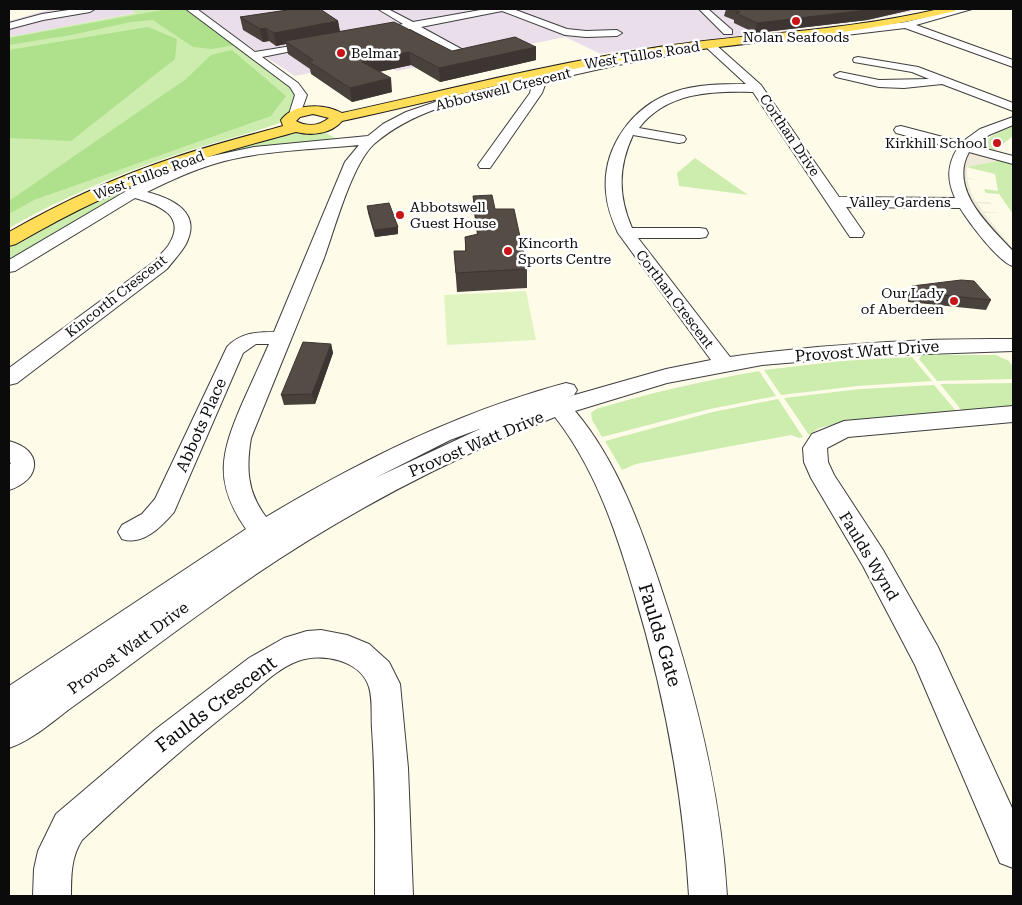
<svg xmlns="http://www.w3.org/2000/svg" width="1022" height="905" font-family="'Roboto Serif',serif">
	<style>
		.industrial { fill: #eadeeb }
		.green { fill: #cdedaf }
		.forest { fill: #afe08c }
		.pitch { fill: #e0f4c2 }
		.plaza { fill: #efead8 }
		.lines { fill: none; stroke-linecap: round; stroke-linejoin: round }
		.minor-casing { stroke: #3e3e3e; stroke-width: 2 }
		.major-casing { stroke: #1c1c1c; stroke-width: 2 }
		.minor { fill: #fff; fill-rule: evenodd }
		.major { fill: #ffdd59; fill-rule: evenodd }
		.wall { fill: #49413c }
		.shaded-wall { fill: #3c3531 }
		.building { fill: #554c46; stroke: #3c3531 }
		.poi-dot { fill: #c91518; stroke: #fff; stroke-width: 2 }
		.labels { text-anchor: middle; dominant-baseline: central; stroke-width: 5; stroke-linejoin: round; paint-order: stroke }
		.far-poi-label { font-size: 14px; fill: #0b0b0b; stroke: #fff; text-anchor: start }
		.far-street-label { font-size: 14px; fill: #0b0b0b; stroke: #fff }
		.street-label { font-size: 16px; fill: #0b0b0b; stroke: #fff }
		.near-street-label { font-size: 19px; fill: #0b0b0b; stroke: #fff }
	</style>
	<rect width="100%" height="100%" fill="#fffbe9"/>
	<path class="industrial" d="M 51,9 L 156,9 L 9,37 L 9,21 Z
		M 192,9 L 922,9 L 871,20 L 660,45 L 601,54 L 565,37 L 397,71 L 375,60 L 295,76 Z"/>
	<path class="green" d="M 141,9 L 148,10 L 191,9 L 299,90 L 288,120 C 251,134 213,142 175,155 C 118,174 62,198 9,228 L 9,37 L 136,13 L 133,10 Z
		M 1013,126 L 1013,136 L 994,151 L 982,148 L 979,145 L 996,133 Z
		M 309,131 L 324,132 L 335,138 L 225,155 L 85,218 L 9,263 L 9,244 L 25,234 L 162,169 L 261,139 Z
		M 695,158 L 748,195 L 749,195 L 679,186 L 677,173 Z
		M 1001,160 L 1013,163 L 1013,214 L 999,194 L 986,193 L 984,189 L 998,191 L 995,174 L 966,167 Z
		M 922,355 L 996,355 L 1009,361 L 1013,367 L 1013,379 L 937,381 L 919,359 Z
		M 912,357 L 932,381 L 858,386 L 781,395 L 764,370 L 841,361 Z
		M 759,371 L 776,396 L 710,409 L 602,437 L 592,420 L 591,413 L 596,409 C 649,393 703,381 759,371 Z
		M 1013,383 L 1013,408 L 963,412 L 940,384 Z
		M 934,385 L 957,412 L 836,424 L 819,428 L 809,435 L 784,398 L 860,389 Z
		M 778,399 L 803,437 L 799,438 L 791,435 L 636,464 L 622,470 L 605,441 L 713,412 Z"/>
	<path class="forest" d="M 168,9 L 184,9 L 235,45 L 212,49 L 193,47 L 153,20 L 131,22 L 71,35 L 9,45 L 9,38 Z
		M 148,27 L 177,39 L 175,59 L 71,141 L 9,138 L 9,50 Z
		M 232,50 L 286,96 L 271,116 L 34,200 L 9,214 L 9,201 L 186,79 L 211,55 Z"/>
	<path class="pitch" d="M 526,291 L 536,340 L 447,345 L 444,295 Z"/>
	<path class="plaza" d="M 971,151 L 1013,162 L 1013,163 L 1001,160 L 967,167 L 967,178 L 981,180 L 967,179 L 972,195 L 976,202 L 990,202 L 992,204 L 977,203 L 983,211 L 998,213 L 984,213 L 1013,249 L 1001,241 L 1002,239 L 995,230 L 992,230 L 985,222 L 987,222 L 977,212 L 968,195 L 961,166 Z"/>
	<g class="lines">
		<g class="minor-casing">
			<path id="minor" d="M 75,9 L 95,9 L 90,12 L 43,20 L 9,29 L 9,23 L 42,14 Z
				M 186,9 L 197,9 L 255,52 L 322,41 L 323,43 L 322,45 L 262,57 L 298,83 L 307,95 L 299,117 L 295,118 L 289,114 L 295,95 L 290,87 Z
				M 378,9 L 388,9 L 413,22 L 486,9 L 513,9 L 567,29 L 586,31 L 617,30 L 622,33 L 617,36 L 586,37 L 565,35 L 502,11 L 421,27 L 465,51 L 466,53 L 461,56 L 410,29 L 369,35 L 369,31 L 403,24 Z
				M 699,9 L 708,9 L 732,30 L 732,34 L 724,34 Z
				M 957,9 L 972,9 L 916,25 L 1013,60 L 1013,67 L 905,28 L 779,43 L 774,40 L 779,37 L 906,22 Z
				M 712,44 L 716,45 L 761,85 L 839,197 L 955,198 C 947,180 947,166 957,149 L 896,133 L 894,130 L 896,127 L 901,126 L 962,142 L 980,129 L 1013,117 L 1013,125 L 989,135 L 975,146 L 1013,156 L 1013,164 L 969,152 C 948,190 990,226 1013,251 L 1013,266 C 999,263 968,221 960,208 L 846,207 L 864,233 L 862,237 L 850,237 L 753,92 C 711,91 667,92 639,128 L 684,136 L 686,139 L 684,142 L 679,143 L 633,135 C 618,167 618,196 632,228 L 700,228 L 706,229 L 708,233 L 706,237 L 700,238 L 638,238 L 730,357 C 824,344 919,338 1013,339 L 1013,351 L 869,356 L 762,365 L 667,383 L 575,411 C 618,462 642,530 663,594 C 695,691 721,793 727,896 L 689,896 C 683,792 664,692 634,592 C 616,531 595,468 555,417 C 434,465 321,526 215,603 C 168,636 122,672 75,705 C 54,720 33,740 9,748 L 9,686 L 246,529 C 213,482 221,453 242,404 C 251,384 260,364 269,344 L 256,344 L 243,353 L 174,512 C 161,527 143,546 122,539 L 118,532 L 122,525 L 142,514 L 155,499 L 227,347 C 240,333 256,332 274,332 L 345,162 L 359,145 C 311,150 260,150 214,164 C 191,171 169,181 147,192 C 173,199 202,212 186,244 C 181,253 173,261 167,269 L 17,383 L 9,385 L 9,368 L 155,261 C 159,256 164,251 168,246 C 188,216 159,205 135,198 L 15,271 L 9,272 L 9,260 L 128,190 L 169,170 L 207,157 L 254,147 L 368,136 L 383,124 L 406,112 L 456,95 L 618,58 L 673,51 L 674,53 L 669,56 L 618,65 L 542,82 L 545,85 L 542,93 L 490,168 L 480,168 L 478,165 L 530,93 L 532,84 C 477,97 418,106 374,144 C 352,164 335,228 324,258 C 300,318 275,378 251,438 C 246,468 247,492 266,517 C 362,460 458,412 566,383 L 574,385 L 577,390 L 574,395 L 564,398 L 666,369 L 711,360 L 618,233 C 612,220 607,207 606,192 C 602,148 632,106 674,92 C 697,84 722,84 746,84 L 708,49 L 707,47 ZM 538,407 L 482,428 L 375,478 L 450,440 Z
				M 858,57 L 918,67 L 1013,103 L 1013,111 L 942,84 L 904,88 L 879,87 L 836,77 L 834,75 L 840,72 L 879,80 L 929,79 L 912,72 L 854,62 L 853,60 L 854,58 Z
				M 1013,406 L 1013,422 L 848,437 L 827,448 L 828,462 L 834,475 L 883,550 L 938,647 L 1013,810 L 1013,868 L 1000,863 L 915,665 L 863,566 L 811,478 L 804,462 L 803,448 L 812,434 L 844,421 Z
				M 9,441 C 44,450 41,480 9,490 L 9,466 L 11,463 L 9,462 Z
				M 321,630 L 347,635 L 369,644 L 389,662 L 400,684 L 408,768 L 413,896 L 375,896 C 375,840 376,785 372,729 C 371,716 373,700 369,687 C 361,660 321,652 298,661 C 276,669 258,689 240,703 C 185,746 133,792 82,840 C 71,857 71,876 71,896 L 33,896 L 34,869 L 38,851 L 56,814 L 156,729 L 249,658 L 284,638 L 307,631 Z"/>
		</g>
		<g class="major-casing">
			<path id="major" d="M 939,9 L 956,9 L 955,11 C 854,36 751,41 649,56 C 545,71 444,99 342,121 C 331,134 312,136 296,132 C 260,142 224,151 189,163 C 129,184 71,212 16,244 L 9,246 L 9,232 C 62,202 118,176 176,157 C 211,145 247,136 283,126 L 281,120 C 293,103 324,103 342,113 C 443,91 543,65 646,49 C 744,33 842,32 939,9 ZM 313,114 L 329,118 C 319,126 307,127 296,121 L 300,117 Z"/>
		</g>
		<use href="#minor" class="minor"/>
		<use href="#major" class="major"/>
	</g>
	<path class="wall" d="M 283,9 L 320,9 L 338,21 L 340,31 L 452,51 L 536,47 L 536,60 L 440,82 L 411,65 L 379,72 L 392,92 L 352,102 L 311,74 L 310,69 L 288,54 L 286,44 L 276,46 L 269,41 L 263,42 L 243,30 L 240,17 L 284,11 Z
		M 726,9 L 915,9 L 867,20 L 755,33 L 734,23 L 734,20 L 724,16 Z
		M 473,196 L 495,209 L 527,269 L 527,288 L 457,292 L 454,251 L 465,251 L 465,237 L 477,235 L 474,213 Z
		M 367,206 L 398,227 L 398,234 L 375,237 L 368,213 Z
		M 912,286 L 991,300 L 986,310 L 908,302 L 908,295 Z
		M 331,344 L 333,353 L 315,404 L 284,405 L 281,395 Z"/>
	<path class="shaded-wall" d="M 876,9 L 915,9 L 867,20 L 755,33 L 757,23 Z
		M 338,21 L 340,34 L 285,41 L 286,44 L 276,46 L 274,33 Z
		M 266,28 L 269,41 L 263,42 L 260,29 Z
		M 536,47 L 536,60 L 440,82 L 439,68 Z
		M 409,52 L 411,65 L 364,75 L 362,62 Z
		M 391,78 L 392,92 L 352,102 L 350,88 Z
		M 398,227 L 398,234 L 375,237 L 374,230 Z
		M 331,344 L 333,353 L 315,404 L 312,394 Z"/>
	<path class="building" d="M 285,9 L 320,9 L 338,21 L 274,33 L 266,28 L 260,29 L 240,17 L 287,10 Z
		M 732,9 L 876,9 L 757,23 L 736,13 L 740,12 Z
		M 394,22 L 452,51 L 515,37 L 536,47 L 439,68 L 409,52 L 362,62 L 391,78 L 350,88 L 308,61 L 313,60 L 285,41 Z
		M 492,195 L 495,209 L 514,209 L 527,269 L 456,273 L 454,251 L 466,251 L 465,237 L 478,234 L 473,196 Z
		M 389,203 L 398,227 L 374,230 L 367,206 Z
		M 961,280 L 974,281 L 991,300 L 912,292 L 912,286 Z
		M 303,342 L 331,344 L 312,394 L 281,395 Z"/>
	<g class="poi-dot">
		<circle cx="796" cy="21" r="5"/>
		<circle cx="341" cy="53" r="5"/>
		<circle cx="997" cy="143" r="5"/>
		<circle cx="400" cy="215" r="5"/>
		<circle cx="508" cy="251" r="5"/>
		<circle cx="954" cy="301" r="5"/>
	</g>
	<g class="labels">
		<g class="far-poi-label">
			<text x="796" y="37" text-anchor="middle">Nolan Seafoods</text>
			<text x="351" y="53">Belmar</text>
			<text x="987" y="143" text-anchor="end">Kirkhill School</text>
			<text x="410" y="207">Abbotswell<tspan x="410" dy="16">Guest House</tspan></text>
			<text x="518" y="243">Kincorth<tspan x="518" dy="16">Sports Centre</tspan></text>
			<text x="944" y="293" text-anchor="end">Our Lady<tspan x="944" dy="16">of Aberdeen</tspan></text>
		</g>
		<g class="far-street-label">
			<text transform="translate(642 55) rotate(-9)">West Tullos Road</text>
			<text transform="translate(503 89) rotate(-14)">Abbotswell Crescent</text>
			<text transform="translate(790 135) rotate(56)">Corthan Drive</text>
			<text transform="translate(149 175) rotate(-20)">West Tullos Road</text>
			<text x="900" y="202">Valley Gardens</text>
			<text transform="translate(116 296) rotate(-38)">Kincorth Crescent</text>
			<text transform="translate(675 299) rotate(53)">Corthan Crescent</text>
		</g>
		<g class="street-label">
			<text transform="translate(867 351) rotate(-4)">Provost Watt Drive</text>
			<text transform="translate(201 425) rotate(-66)">Abbots Place</text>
			<text transform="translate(476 444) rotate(-23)">Provost Watt Drive</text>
			<text transform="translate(869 556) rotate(59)">Faulds Wynd</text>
			<text transform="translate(128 648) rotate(-36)">Provost Watt Drive</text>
		</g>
		<g class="near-street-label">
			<text transform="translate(660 635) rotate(73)">Faulds Gate</text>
			<text transform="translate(216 704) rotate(-37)">Faulds Crescent</text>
		</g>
	</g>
	<rect width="1022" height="905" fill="none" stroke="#0b0b0b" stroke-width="20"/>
</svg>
